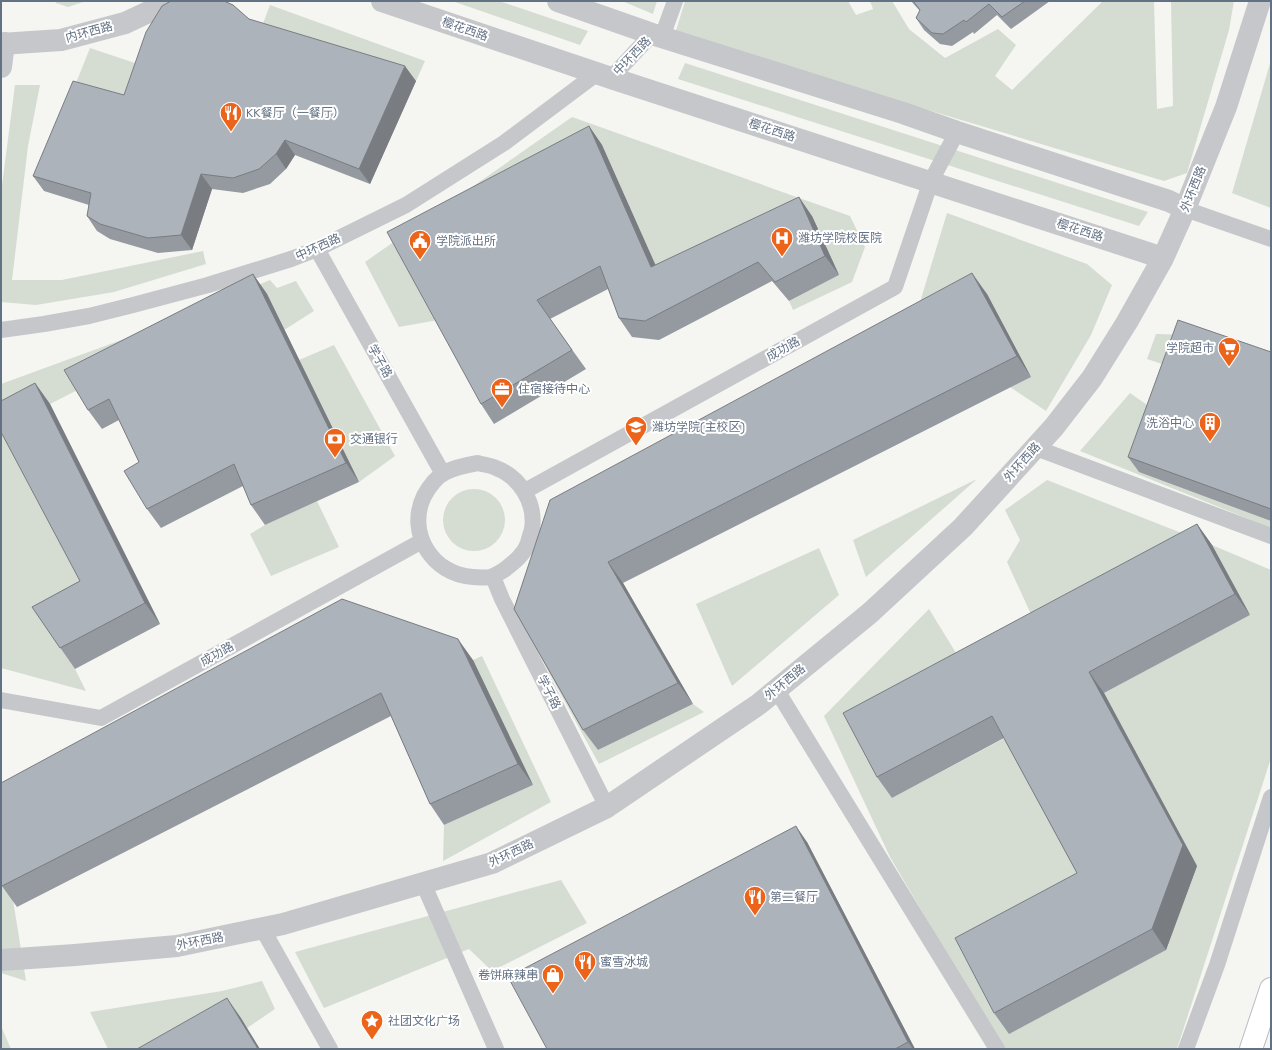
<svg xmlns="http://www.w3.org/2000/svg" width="1272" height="1050" font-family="'Space Grotesk','Noto Sans SC',sans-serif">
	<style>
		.green { fill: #d5ddd2 }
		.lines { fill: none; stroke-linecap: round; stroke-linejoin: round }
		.secondary-casing { stroke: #b9bcc1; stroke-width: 24 }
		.lane { stroke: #c5c7cb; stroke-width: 16 }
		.street { stroke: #c5c7cb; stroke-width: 22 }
		.secondary { stroke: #fff; stroke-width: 22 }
		.wall { fill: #959aa0 }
		.shaded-wall { fill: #797d82 }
		.building { fill: #adb3ba; stroke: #797d82 }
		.labels { text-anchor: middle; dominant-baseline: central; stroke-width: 4; stroke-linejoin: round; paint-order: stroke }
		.street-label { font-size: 12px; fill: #637184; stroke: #fff }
		.poi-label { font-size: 12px; fill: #637184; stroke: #fff; text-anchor: start }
	</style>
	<rect width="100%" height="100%" fill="#f5f5f1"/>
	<path class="green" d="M 55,1 L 86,1 L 68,7 L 56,3 Z
		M 452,1 L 499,1 L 588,31 L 580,45 Z
		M 622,1 L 657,1 L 653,14 Z
		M 685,1 L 848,1 L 856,15 L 873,9 L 870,1 L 892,1 L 909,29 L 945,58 L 998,29 L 1016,45 L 995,76 L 1012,90 L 1103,1 L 1154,1 L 1157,109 L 1173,106 L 1171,1 L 1234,1 L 1229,30 L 1187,173 L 1164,181 L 675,34 Z
		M 270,5 L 425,61 L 416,81 L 259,34 Z
		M 90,48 L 150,68 L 135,110 L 72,93 Z
		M 1271,60 L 1271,208 L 1232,193 Z
		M 685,63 L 1148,212 L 1139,226 L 678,79 Z
		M 15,85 L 40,85 L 28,146 L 12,280 L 62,280 L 203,251 L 206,264 L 114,292 L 36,305 L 1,302 L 1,193 Z
		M 572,117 L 850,216 L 865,247 L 852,282 L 793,310 L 789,301 L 839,275 L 665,286 L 602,145 L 438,320 L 399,327 L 365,262 Z
		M 947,213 L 1087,264 L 1112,285 L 1091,335 L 1046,411 L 1010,387 L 910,335 Z
		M 270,280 L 277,288 L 296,281 L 314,311 L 284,330 L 266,294 L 3,428 L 95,602 L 47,627 L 75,669 L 86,691 L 1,668 L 1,384 L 176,320 Z
		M 1156,334 L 1189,335 L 1177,369 L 1147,359 Z
		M 334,345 L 395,456 L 359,482 L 299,360 Z
		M 1130,393 L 1160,414 L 1271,521 L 1271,528 L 1080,451 Z
		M 977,479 L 866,577 L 853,540 Z
		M 1047,480 L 1212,545 L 1271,570 L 1271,758 L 1177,1049 L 1003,1049 L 890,857 L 824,716 L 929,609 L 969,674 L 892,798 L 1007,737 L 1166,950 L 1104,693 L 1250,615 L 1041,636 L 1007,562 L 1020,540 L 1005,510 Z
		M443 520a31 31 0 1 1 62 0a31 31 0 1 1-62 0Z
		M 317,501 L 339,547 L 271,576 L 250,534 L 265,525 Z
		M 819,548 L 839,595 L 732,686 L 696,604 Z
		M 529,630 L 598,750 L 693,704 L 704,712 L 599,764 L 526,631 Z
		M 482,656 L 551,802 L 443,861 L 444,825 L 533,785 L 473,660 Z
		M 1,877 L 13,900 L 26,981 L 1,973 Z
		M 561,880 L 587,923 L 492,971 L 469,949 L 324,1008 L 295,952 Z
		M 262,981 L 275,1009 L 247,1028 L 188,1049 L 108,1049 L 90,1012 L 222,991 Z
		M 1,1026 L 11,1049 L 1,1049 Z"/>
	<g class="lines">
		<g class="secondary-casing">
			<path id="secondary" d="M 1251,1049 L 1271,989"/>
		</g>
		<path class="lane" d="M 662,37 L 675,1
			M 611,78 L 652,34
			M 1185,209 L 1271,239
			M 317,249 L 443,474
			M 1,330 L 44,324 L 89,316 L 133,305 L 208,285 L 291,259 L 317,249 L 406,205 L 504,143 L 596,74
			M 1036,448 L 1271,536
			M 478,463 C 484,465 491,465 496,468 C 520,477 536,503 532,529 C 531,533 529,538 528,543 C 524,555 513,563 504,570 C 490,579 489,578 473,577 C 433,575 406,533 424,496 C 429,487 435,478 444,473 C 455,467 466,465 478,463 Z
			M 525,491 L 895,287 L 931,181 L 957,132
			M 493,577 L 502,599 L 607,807
			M 776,689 L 997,1049
			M 1,700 L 101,718 L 422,541
			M 423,883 L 496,1049
			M 262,928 L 330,1049
			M 1186,1049 L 1217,965 L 1271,797"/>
		<path class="street" d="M 382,1 L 611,78 L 1163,258
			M 558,1 L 652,34 L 903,113 L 957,132 L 1169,201 L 1185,209
			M 1,44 L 61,40 L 125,23 L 172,1
			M 1,67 L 4,43
			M 1,960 L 75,955 L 177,946 L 283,924 L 492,863 L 607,807 L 759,704 L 870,613 L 963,527 L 1054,427 L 1092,378 L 1127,322 L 1163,258 L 1185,209 L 1226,107 L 1260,1"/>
		<use href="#secondary" class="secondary"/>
	</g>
	<path class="wall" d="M 911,1 L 1050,1 L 1011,29 L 997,15 L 974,34 L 973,32 L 952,46 L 940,44 L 924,30 L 916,18 L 920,11 Z
		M 249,19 L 416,81 L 370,184 L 295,155 L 286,169 L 270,184 L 243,193 L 212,189 L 192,250 L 158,253 L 110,239 L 97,231 L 87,216 L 89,205 L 44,191 L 33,176 L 124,95 Z
		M 589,126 L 602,145 L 655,265 L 812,216 L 839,275 L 789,301 L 772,281 L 659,340 L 632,337 L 619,318 L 608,289 L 550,319 L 586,369 L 494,424 L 481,404 Z
		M 253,274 L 267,294 L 359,482 L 265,525 L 251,505 L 243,486 L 161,528 L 147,509 L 139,462 L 119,420 L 102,429 L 88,410 Z
		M 987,294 L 1031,377 L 623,583 L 693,704 L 598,750 L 583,730 L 514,609 Z
		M 1271,352 L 1271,521 L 1139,472 L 1128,457 Z
		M 35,383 L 50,404 L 160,624 L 75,669 L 32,607 L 80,581 Z
		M 1197,524 L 1212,545 L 1250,615 L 1104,693 L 1197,866 L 1166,950 L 1009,1034 L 994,1013 L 1077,873 L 1004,738 L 892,798 L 877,777 Z
		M 473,660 L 533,785 L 444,825 L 430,804 L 391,716 L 17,907 L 2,886 L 1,783 Z
		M 807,842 L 915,1049 L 547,1049 Z"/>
	<path class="shaded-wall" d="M 405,66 L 416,81 L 370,184 L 359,169 Z
		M 589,126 L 602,145 L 665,286 L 651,267 Z
		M 285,140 L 295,155 L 286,169 L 276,154 Z
		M 201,174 L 212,189 L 192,250 L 181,235 Z
		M 799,197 L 812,216 L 839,275 L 825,256 Z
		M 972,273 L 987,294 L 1031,377 L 1017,356 Z
		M 253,274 L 267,294 L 359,482 L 346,463 Z
		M 35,383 L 50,404 L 160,624 L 145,603 Z
		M 1197,524 L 1212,545 L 1250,615 L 1235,594 Z
		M 608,562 L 623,583 L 693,704 L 678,683 Z
		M 458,639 L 473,660 L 533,785 L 518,764 Z
		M 1089,672 L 1104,693 L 1197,866 L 1166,950 L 1152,929 Z
		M 796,826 L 807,842 L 915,1049 L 913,1049 L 908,1042 Z
		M 227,998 L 241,1018 L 260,1049 L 258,1049 Z"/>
	<path class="building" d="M 171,1 L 224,1 L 233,5 L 249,19 L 405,66 L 359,169 L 285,140 L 276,154 L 259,169 L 233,178 L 201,174 L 181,235 L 148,238 L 100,224 L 87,216 L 91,193 L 33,176 L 73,81 L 124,95 L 146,32 L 162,6 Z
		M 913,1 L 1025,1 L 1002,17 L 989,4 L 966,22 L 964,20 L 943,34 L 932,33 L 916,18 L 920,10 Z
		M 589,126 L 651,267 L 799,197 L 825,256 L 775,282 L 758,262 L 645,321 L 619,318 L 600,266 L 537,300 L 572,350 L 481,404 L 387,232 Z
		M 972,273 L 1017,356 L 608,562 L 678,683 L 583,730 L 514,609 L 550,500 Z
		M 253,274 L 346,463 L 251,505 L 234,464 L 147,509 L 124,471 L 139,462 L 109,399 L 88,410 L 64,370 Z
		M 1178,320 L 1271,352 L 1271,509 L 1128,457 Z
		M 35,383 L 145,603 L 60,648 L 32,607 L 80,581 L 1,432 L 1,401 Z
		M 1197,524 L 1235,594 L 1089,672 L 1183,845 L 1152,929 L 994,1013 L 955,938 L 1077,873 L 992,716 L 877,777 L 843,713 Z
		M 342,599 L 458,639 L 518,764 L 430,804 L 381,693 L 2,886 L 1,884 L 1,783 Z
		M 796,826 L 908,1042 L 895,1049 L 547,1049 L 508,977 Z
		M 227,998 L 258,1049 L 137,1049 Z"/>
	<defs>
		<g id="restaurant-pin" transform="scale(1.15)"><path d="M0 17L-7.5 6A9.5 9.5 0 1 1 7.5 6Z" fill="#ec631a" stroke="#fff"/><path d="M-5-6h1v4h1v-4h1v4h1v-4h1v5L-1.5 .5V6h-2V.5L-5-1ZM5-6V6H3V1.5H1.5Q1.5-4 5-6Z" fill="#fff"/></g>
		<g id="hospital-pin" transform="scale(1.15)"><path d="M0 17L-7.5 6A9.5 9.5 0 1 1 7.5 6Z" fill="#ec631a" stroke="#fff"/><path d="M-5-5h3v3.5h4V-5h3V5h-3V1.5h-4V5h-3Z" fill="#fff"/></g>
		<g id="civic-pin" transform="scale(1.15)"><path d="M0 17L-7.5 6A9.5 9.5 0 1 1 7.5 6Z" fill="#ec631a" stroke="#fff"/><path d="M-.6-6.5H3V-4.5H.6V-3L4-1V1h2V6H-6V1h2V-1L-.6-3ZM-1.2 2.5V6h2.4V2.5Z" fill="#fff"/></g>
		<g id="supermarket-pin" transform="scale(1.15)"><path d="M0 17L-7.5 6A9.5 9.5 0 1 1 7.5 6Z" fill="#ec631a" stroke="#fff"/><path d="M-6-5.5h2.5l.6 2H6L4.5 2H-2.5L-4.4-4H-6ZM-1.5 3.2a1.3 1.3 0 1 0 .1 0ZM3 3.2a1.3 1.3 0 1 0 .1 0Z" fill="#fff"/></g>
		<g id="office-pin" transform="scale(1.15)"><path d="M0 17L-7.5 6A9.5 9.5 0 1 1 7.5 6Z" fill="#ec631a" stroke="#fff"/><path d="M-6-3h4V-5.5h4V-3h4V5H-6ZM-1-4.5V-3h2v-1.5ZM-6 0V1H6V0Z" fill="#fff"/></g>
		<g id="building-pin" transform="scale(1.15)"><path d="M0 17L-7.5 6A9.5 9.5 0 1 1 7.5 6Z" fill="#ec631a" stroke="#fff"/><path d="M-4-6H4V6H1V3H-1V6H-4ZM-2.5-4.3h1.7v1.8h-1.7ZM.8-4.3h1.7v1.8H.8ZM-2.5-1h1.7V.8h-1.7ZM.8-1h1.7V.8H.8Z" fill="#fff"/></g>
		<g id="university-pin" transform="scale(1.15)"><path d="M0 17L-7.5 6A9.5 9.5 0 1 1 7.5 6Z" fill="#ec631a" stroke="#fff"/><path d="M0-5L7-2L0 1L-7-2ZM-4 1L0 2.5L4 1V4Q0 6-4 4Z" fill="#fff"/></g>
		<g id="bank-pin" transform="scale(1.15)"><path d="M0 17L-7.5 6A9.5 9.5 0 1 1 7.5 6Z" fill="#ec631a" stroke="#fff"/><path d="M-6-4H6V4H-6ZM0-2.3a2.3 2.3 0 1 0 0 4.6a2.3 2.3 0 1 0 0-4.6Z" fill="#fff"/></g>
		<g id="shop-pin" transform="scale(1.15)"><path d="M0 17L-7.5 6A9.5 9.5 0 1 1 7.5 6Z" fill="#ec631a" stroke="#fff"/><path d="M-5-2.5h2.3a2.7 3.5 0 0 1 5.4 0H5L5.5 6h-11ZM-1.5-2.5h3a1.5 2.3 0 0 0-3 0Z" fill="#fff"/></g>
		<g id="sight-pin" transform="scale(1.15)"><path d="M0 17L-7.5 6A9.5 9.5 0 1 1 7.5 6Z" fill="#ec631a" stroke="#fff"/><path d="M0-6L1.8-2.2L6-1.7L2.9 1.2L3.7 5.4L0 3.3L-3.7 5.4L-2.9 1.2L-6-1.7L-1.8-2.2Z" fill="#fff"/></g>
	</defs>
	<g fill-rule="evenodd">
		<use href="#restaurant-pin" x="231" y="113"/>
		<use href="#hospital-pin" x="782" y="238"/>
		<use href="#civic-pin" x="420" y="241"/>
		<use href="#supermarket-pin" x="1229" y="348"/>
		<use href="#office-pin" x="502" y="389"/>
		<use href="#building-pin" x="1210" y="423"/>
		<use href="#university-pin" x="636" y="427"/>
		<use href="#bank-pin" x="335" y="439"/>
		<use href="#restaurant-pin" x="755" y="897"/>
		<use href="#restaurant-pin" x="585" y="962"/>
		<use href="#shop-pin" x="553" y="975"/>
		<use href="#sight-pin" x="372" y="1021"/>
	</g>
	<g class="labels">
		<g class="street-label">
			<text transform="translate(465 29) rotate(19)">樱花西路</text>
			<text transform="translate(89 32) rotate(-15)">内环西路</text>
			<text transform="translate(632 56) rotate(-46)">中环西路</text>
			<text transform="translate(772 130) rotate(18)">樱花西路</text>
			<text transform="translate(1193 189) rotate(-68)">外环西路</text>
			<text transform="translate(1080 230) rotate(18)">樱花西路</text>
			<text transform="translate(318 247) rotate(-24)">中环西路</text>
			<text transform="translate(783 349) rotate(-29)">成功路</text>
			<text transform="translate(380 361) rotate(61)">学子路</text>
			<text transform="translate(1022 462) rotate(-48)">外环西路</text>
			<text transform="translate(217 654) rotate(-29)">成功路</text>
			<text transform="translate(785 682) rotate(-39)">外环西路</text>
			<text transform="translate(549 692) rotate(63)">学子路</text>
			<text transform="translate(511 853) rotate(-25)">外环西路</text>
			<text transform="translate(200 941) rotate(-11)">外环西路</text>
		</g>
		<g class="poi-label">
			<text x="246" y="113">KK餐厅（一餐厅）</text>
			<text x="798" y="238">潍坊学院校医院</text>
			<text x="436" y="241">学院派出所</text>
			<text x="1214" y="348" text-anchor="end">学院超市</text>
			<text x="518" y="389">住宿接待中心</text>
			<text x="1194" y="423" text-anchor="end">洗浴中心</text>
			<text x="652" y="427">潍坊学院(主校区)</text>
			<text x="350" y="439">交通银行</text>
			<text x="770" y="897">第二餐厅</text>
			<text x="600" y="962">蜜雪冰城</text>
			<text x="538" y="975" text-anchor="end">卷饼麻辣串</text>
			<text x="388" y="1021">社团文化广场</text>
		</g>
	</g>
	<rect width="1272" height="1050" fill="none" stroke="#637184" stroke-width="4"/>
</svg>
